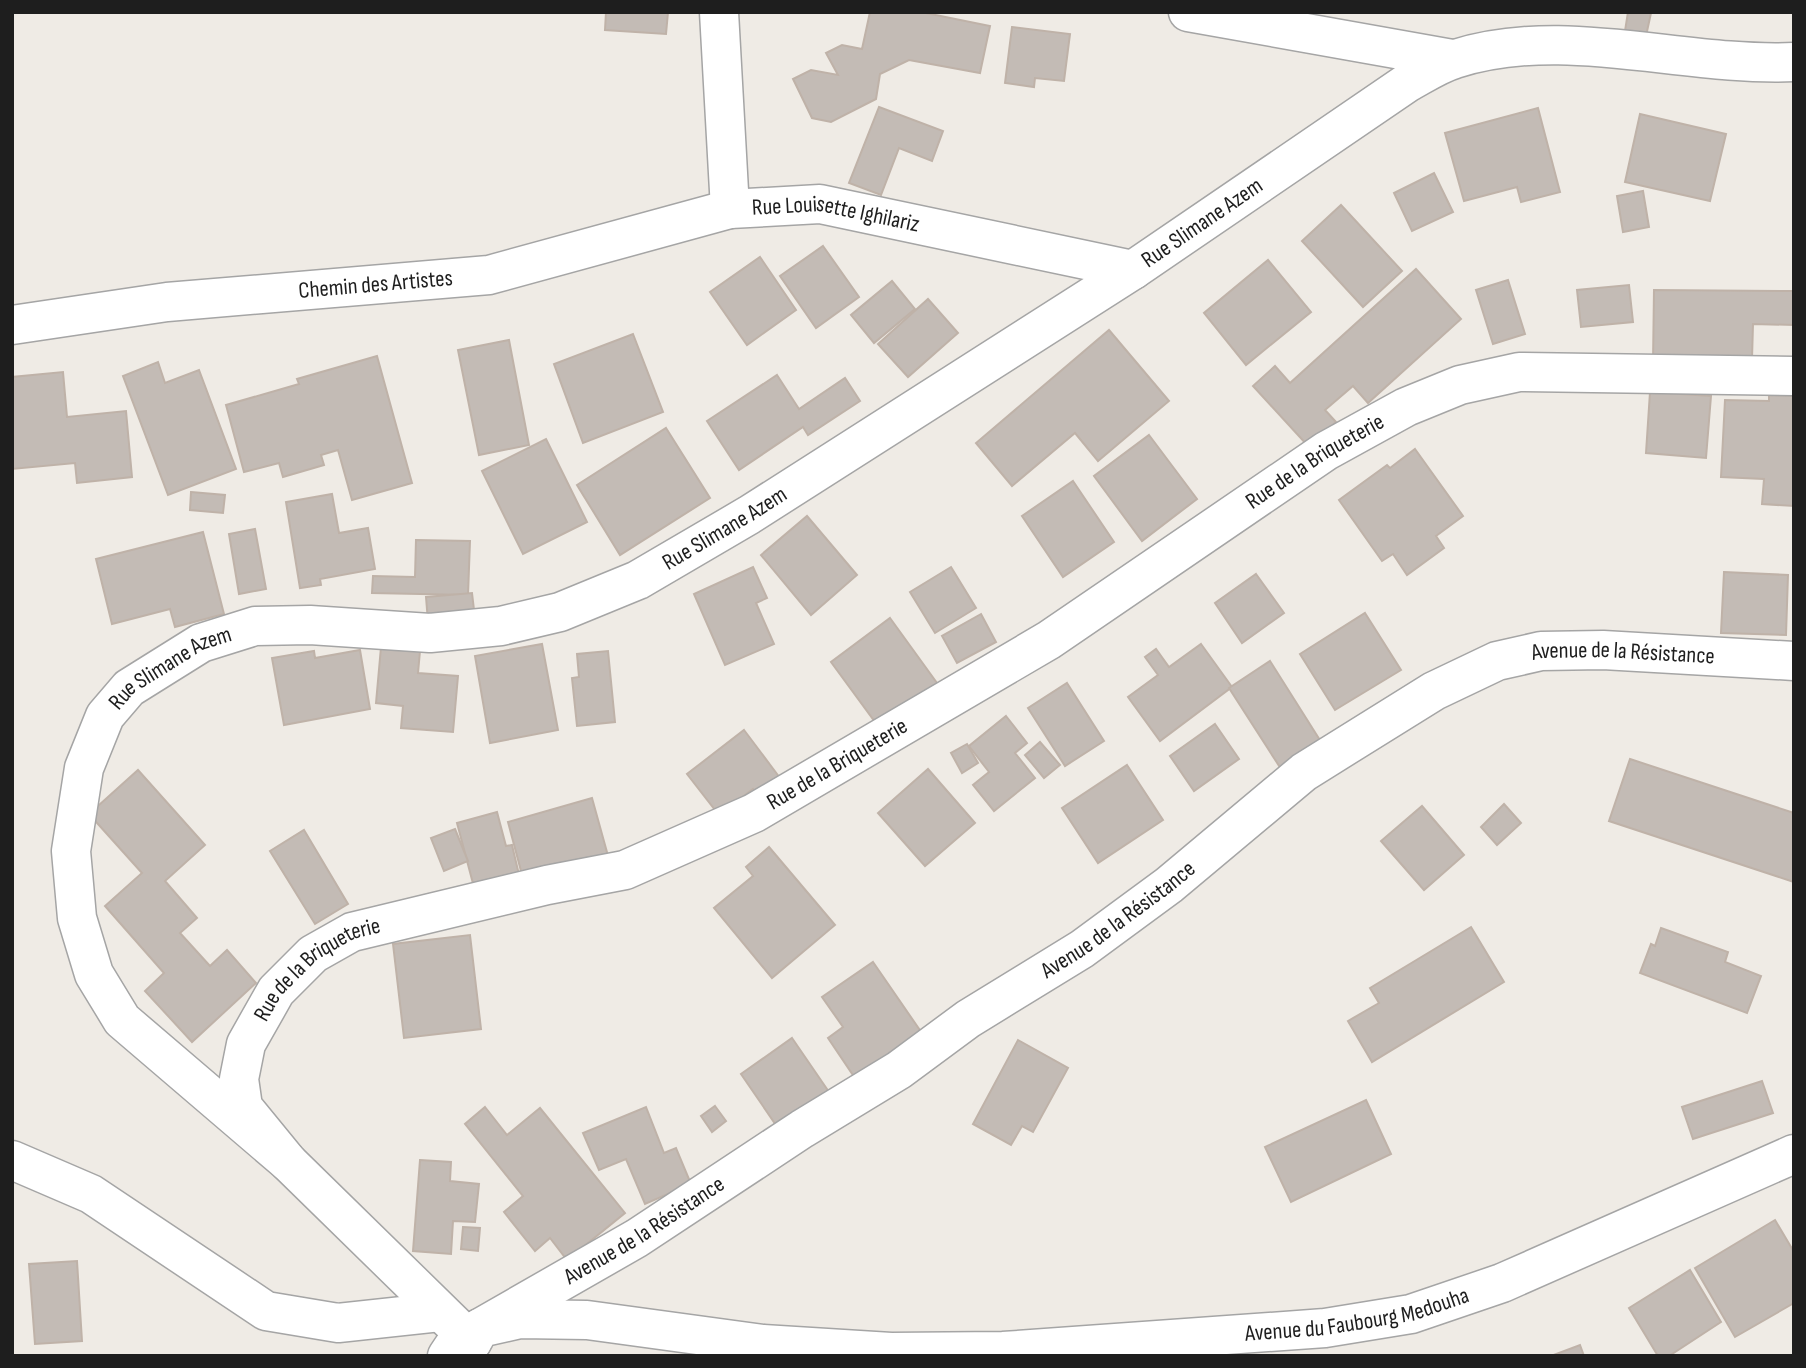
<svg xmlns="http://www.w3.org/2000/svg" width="1806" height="1368" font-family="'Sofia Sans Condensed',sans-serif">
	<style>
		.building { fill: #c3bbb5; stroke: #bfb2a8; stroke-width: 2 }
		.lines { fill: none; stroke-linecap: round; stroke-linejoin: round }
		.minor-casing { stroke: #a5a5a5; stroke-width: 41 }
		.minor { stroke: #fff; stroke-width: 38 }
		.labels { text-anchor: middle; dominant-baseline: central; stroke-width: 6; stroke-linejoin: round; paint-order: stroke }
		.street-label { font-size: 23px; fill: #1e1e1e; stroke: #fff }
	</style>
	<rect width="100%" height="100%" fill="#efebe5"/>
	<g class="building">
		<path d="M606,12H668L666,34L605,30Z"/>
		<path d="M870,12H921L990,26L980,73L909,60L880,74L876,99L831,122L812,118L793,79L811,70L838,75L826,53L842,45L862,49Z"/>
		<path d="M1628,12L1651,13L1646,36L1625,31Z"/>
		<path d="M1012,27L1070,34L1064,81L1035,78L1034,87L1005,83Z"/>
		<path d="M879,107L943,131L932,161L899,148L881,195L849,183Z"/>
		<path d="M1538,108L1560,192L1521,202L1517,187L1464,201L1445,133Z"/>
		<path d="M1640,114L1726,134L1710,201L1625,182Z"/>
		<path d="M1434,173L1453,212L1412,231L1394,193Z"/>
		<path d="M1643,191L1649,227L1623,232L1617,196Z"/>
		<path d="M1341,205L1402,271L1363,307L1302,241Z"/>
		<path d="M823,246L859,297L816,328L780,276Z"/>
		<path d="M760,257L796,310L747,345L710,292Z"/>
		<path d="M1268,260L1311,312L1246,365L1204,313Z"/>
		<path d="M1416,269L1461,319L1368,403L1353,386L1325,410L1336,422L1309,447L1253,386L1275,366L1290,383Z"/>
		<path d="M1508,280L1525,334L1493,344L1476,290Z"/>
		<path d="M892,281L915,309L874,343L851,315Z"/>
		<path d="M1629,285L1633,322L1581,327L1577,290Z"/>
		<path d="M1654,290L1794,291V325L1753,324L1752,359L1653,363Z"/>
		<path d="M928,299L958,333L908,377L878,344Z"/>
		<path d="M1109,330L1169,401L1098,461L1075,433L1012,486L976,443Z"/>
		<path d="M633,334L663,412L583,443L554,364Z"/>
		<path d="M509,340L529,445L479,455L458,350Z"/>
		<path d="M377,356L412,483L352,500L338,450L321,455L324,465L283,477L279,463L244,472L226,405L299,384L297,379Z"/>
		<path d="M158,362L165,383L199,370L236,469L168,495L123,376Z"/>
		<path d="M63,372L67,417L126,411L132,477L77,483L75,463L12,469V377Z"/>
		<path d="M777,375L799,409L845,378L860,401L808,435L803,427L739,470L707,421Z"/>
		<path d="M1650,392L1711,396L1706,458L1646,453Z"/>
		<path d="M1769,395L1794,396V506L1762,504L1764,479L1721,477L1725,400L1769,401Z"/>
		<path d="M666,428L710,498L620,555L577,485Z"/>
		<path d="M1149,435L1197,499L1142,541L1094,476Z"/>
		<path d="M546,439L587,522L523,554L482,471Z"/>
		<path d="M1415,449L1463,516L1436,536L1444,548L1407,575L1393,554L1382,561L1339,500L1387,465L1390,468Z"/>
		<path d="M1073,481L1114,542L1063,577L1022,516Z"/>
		<path d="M191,492L225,495L223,513L190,510Z"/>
		<path d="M332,494L339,533L368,528L375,569L320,579L321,585L300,588L286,502Z"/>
		<path d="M807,516L857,575L811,615L761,555Z"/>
		<path d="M255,529L266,589L239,594L229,534Z"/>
		<path d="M203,532L224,614L175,627L170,609L112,624L96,559Z"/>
		<path d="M416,540L470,541L468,595L372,593L373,576L415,577Z"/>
		<path d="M753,567L767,598L756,603L774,644L725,665L694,594Z"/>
		<path d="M951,567L976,608L935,633L910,592Z"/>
		<path d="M1724,572L1788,575L1786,635L1721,633Z"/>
		<path d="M1256,574L1284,613L1242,643L1215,603Z"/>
		<path d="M472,593L475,618L428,622L426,597Z"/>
		<path d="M1365,613L1401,670L1335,710L1300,654Z"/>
		<path d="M981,614L996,642L957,663L942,636Z"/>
		<path d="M890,618L937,683L878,726L831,662Z"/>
		<path d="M542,644L558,730L490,743L475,656Z"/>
		<path d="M1201,644L1232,687L1160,741L1128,697L1158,675L1145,657L1156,649L1169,667Z"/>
		<path d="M381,647L420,651L418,673L458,676L453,732L401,728L403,706L376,703Z"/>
		<path d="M360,650L370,709L284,725L272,658L314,651L315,658Z"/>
		<path d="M608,651L615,722L577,726L572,678L579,677L577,654Z"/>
		<path d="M1270,661L1323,745L1283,772L1229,688Z"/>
		<path d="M1067,683L1104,741L1065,766L1028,708Z"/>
		<path d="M1006,716L1027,743L1015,753L1035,778L994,811L973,785L989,772L969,746Z"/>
		<path d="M1215,724L1239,759L1194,791L1170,756Z"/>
		<path d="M744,730L780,778L757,795L753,789L719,815L687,774Z"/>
		<path d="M1040,742L1060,765L1044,778L1025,755Z"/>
		<path d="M967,744L978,763L962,773L951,753Z"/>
		<path d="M1630,759L1794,813V882L1609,821Z"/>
		<path d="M1127,765L1163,820L1098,863L1062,808Z"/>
		<path d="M928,769L975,823L925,866L878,813Z"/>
		<path d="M138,770L205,845L165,881L197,918L180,933L210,966L227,950L256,983L192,1042L145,991L164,973L105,906L142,873L89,814Z"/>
		<path d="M592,798L610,863L525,886L508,822Z"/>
		<path d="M1504,804L1521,823L1497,845L1481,827Z"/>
		<path d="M1422,806L1464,855L1424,890L1381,841Z"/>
		<path d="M497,812L506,846L512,845L520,879L475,891L457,823Z"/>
		<path d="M455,829L468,861L444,871L431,838Z"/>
		<path d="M304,830L348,904L315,924L270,851Z"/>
		<path d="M769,847L835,925L772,978L714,908L753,876L746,867Z"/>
		<path d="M1471,927L1504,982L1372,1062L1348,1021L1379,1003L1370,988Z"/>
		<path d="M1661,928L1728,952L1725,962L1761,976L1747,1013L1640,973L1651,944L1655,946Z"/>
		<path d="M470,935L481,1029L404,1038L393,944Z"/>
		<path d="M873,962L926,1039L859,1084L828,1038L843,1027L822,997Z"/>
		<path d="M792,1038L829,1092L778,1128L741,1074Z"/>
		<path d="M1018,1040L1068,1068L1033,1132L1022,1126L1011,1145L973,1124Z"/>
		<path d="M1762,1081L1773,1113L1693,1139L1682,1107Z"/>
		<path d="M1366,1100L1391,1154L1291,1202L1265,1147Z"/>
		<path d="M715,1106L726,1121L712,1132L701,1116Z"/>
		<path d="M485,1107L507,1135L540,1108L625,1213L567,1260L550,1238L535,1251L504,1212L523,1196L465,1124Z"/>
		<path d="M646,1107L664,1153L676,1148L691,1184L645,1204L626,1159L599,1170L583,1133Z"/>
		<path d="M420,1160L451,1162L450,1181L479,1184L475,1222L453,1221L451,1254L413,1251Z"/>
		<path d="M1775,1220L1794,1252V1303L1735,1337L1695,1268Z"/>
		<path d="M463,1227L480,1228L478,1251L461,1249Z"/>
		<path d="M77,1261L82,1341L35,1344L29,1264Z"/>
		<path d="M1690,1270L1721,1322L1669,1356H1658L1629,1308Z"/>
		<path d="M1580,1345L1584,1356H1551Z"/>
	</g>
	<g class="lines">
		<defs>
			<g id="minor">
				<path id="s1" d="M719,12L730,209L820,204L1133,270"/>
				<path d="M1188,12L1452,59"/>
				<path id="s2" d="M12,325L167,302L489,275L730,209"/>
				<path d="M12,1160L91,1194L266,1311L338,1323L440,1312"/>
				<path id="s3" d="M288,1162L122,1020L94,974L77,918L71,851L84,768L105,716L129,688L201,643L255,626L310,625L430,633L501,626L560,612L638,580L749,515L1133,270L1407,83C1422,75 1438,64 1455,59C1564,24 1682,67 1794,62"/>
				<path id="s4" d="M480,1328L637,1238L802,1129L899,1070L968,1019L1082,949L1169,885L1304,772L1434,691L1497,661L1541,651L1603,650L1794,661"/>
				<path id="s5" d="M472,1342L288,1162L243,1107L239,1079L246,1044L276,991L313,954L352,932L547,885L625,870L754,813L1049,640L1326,451L1406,407L1460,385L1519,372L1794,376"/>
				<path id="s6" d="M447,1356L453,1347L472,1342L480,1328L520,1319L587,1320L763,1344L891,1352L1003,1351L1325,1328L1411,1314L1502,1283L1794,1154"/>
			</g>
		</defs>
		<use href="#minor" class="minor-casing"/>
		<use href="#minor" class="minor"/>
	</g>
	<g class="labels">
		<g class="street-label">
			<text stroke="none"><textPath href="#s1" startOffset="304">Rue Louisette Ighilariz</textPath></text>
			<text stroke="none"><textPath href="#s3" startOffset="1776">Rue Slimane Azem</textPath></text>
			<text stroke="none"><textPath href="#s2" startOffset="366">Chemin des Artistes</textPath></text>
			<text stroke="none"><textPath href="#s5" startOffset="1634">Rue de la Briqueterie</textPath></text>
			<text stroke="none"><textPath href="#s3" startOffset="1209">Rue Slimane Azem</textPath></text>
			<text stroke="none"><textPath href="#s4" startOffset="1346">Avenue de la Résistance</textPath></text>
			<text stroke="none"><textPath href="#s3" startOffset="621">Rue Slimane Azem</textPath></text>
			<text stroke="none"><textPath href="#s5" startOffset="1068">Rue de la Briqueterie</textPath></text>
			<text stroke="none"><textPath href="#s4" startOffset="758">Avenue de la Résistance</textPath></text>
			<text stroke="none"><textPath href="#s5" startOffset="500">Rue de la Briqueterie</textPath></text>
			<text stroke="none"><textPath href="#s4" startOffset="191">Avenue de la Résistance</textPath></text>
			<text stroke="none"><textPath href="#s6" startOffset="929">Avenue du Faubourg Medouha</textPath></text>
		</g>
	</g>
	<rect width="1806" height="1368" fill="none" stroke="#1e1e1e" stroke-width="28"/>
</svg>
